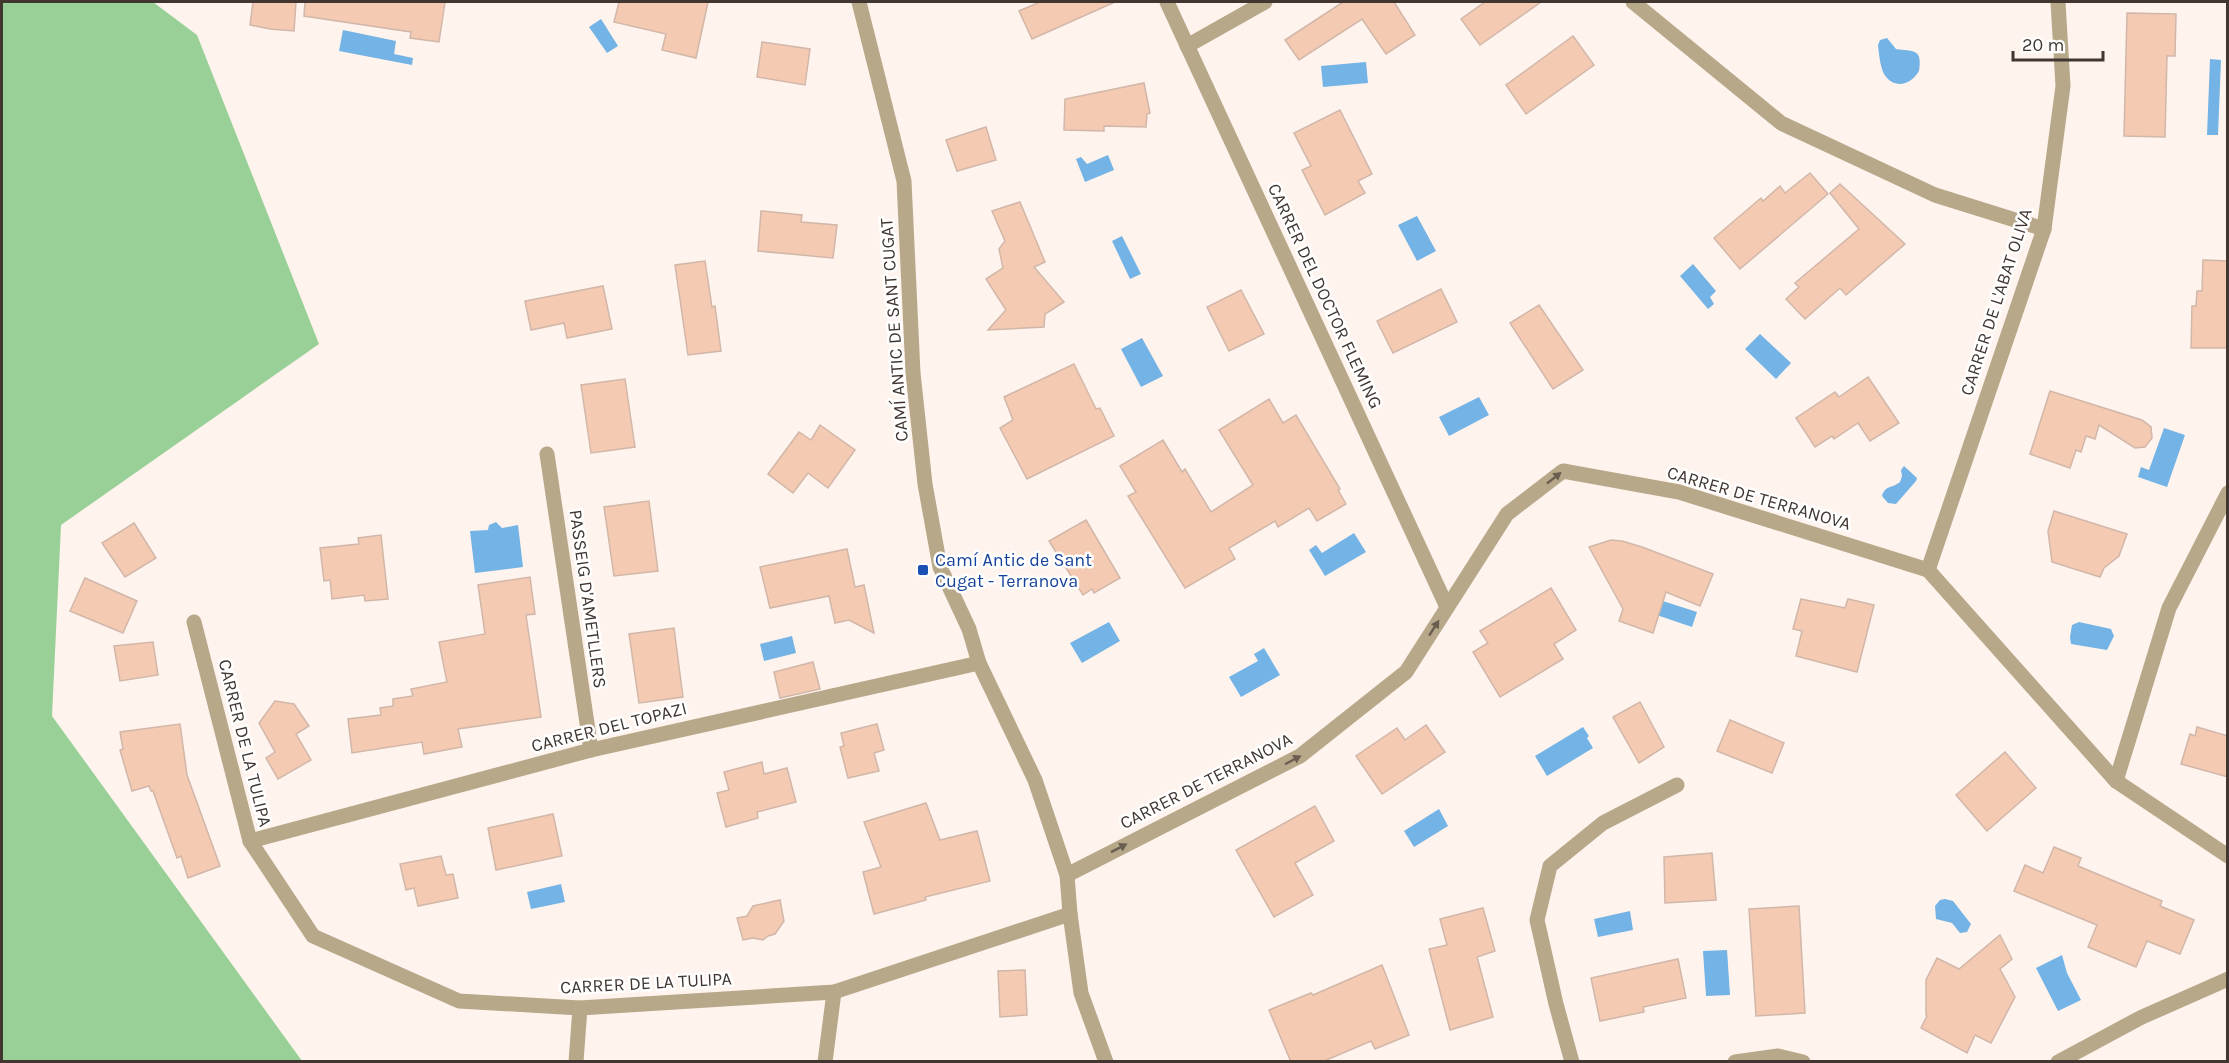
<svg xmlns="http://www.w3.org/2000/svg" width="2229" height="1063" font-family="Karla,sans-serif">
	<style>
		.forest { fill: #98d097 }
		.water { fill: #73b3e5 }
		.building { fill: #f5cab2; stroke: #d1b7a9; stroke-width: 1.5 }
		.lines { fill: none; stroke-linecap: round; stroke-linejoin: round }
		.minor { stroke: #b7a88a; stroke-width: 15 }
		.oneway { fill: #6a5e50 }
		.transit-dot { fill: #1a4fb4; stroke: #fff; stroke-width: 2 }
		.labels { text-anchor: middle; dominant-baseline: central; stroke-width: 5; stroke-linejoin: round; paint-order: stroke }
		.street-label { font-size: 18px; fill: #413630; stroke: #fff }
		.transit-label { font-size: 18px; fill: #164399; stroke: #fff; text-anchor: start }
	</style>
	<rect width="100%" height="100%" fill="#fff3ed"/>
	<path class="forest" d="M2,2H153L197,35L319,344L61,525L52,716L302,1061H2Z"/>
	<g class="water">
		<path d="M601,19L618,46L607,53L589,27Z"/>
		<path d="M343,30L396,41L394,54L413,58L412,65L339,51Z"/>
		<path d="M1887,38L1896,49C1912,52 1923,47 1919,71C1911,85 1894,90 1884,74C1880,66 1879,54 1878,45L1880,40Z"/>
		<path d="M2210,59L2221,60L2218,135H2207Z"/>
		<path d="M1366,62L1368,83L1323,87L1321,66Z"/>
		<path d="M1108,155L1114,170L1085,182L1076,159L1081,157L1087,164Z"/>
		<path d="M1417,216L1436,251L1417,261L1398,225Z"/>
		<path d="M1122,236L1141,274L1130,279L1112,241Z"/>
		<path d="M1693,264L1716,291L1710,297L1714,304L1708,309L1680,276Z"/>
		<path d="M1760,334L1791,363L1776,379L1745,349Z"/>
		<path d="M1142,338L1163,376L1141,387L1121,349Z"/>
		<path d="M1479,397L1489,415L1449,436L1439,417Z"/>
		<path d="M2164,428L2185,435L2167,487L2138,477L2141,467L2149,470Z"/>
		<path d="M1904,466L1917,478L1916,481L1896,504L1888,503L1882,496C1885,485 1893,488 1900,482L1902,476L1901,470Z"/>
		<path d="M496,522L502,528L518,525L523,567L475,573L470,531L488,530L489,525Z"/>
		<path d="M1354,533L1366,552L1325,576L1309,550L1316,545L1322,553Z"/>
		<path d="M1641,594L1697,612L1692,627L1636,608Z"/>
		<path d="M1109,622L1120,641L1082,663L1070,643Z"/>
		<path d="M2079,622L2111,629L2114,636L2107,650L2071,644L2070,637L2072,625Z"/>
		<path d="M792,636L796,653L764,661L760,644Z"/>
		<path d="M1264,648L1280,675L1241,697L1229,677L1258,661L1254,654Z"/>
		<path d="M1583,727L1589,736L1587,738L1593,748L1547,776L1535,756Z"/>
		<path d="M1439,809L1448,826L1414,847L1404,831Z"/>
		<path d="M561,884L565,902L531,909L527,892Z"/>
		<path d="M1945,899L1953,901L1971,924L1967,932L1960,933L1952,923L1936,919L1935,906L1940,900Z"/>
		<path d="M1630,911L1633,930L1598,937L1594,919Z"/>
		<path d="M1727,950L1730,995L1706,996L1703,951Z"/>
		<path d="M2062,955L2067,973L2081,1000L2058,1011L2036,968Z"/>
	</g>
	<g class="building">
		<path d="M253,2H296L294,31L270,29L250,25Z"/>
		<path d="M305,2H445L439,42L410,38L411,32L304,16Z"/>
		<path d="M619,2H708L696,58L662,50L666,34L614,22Z"/>
		<path d="M1040,2H1115L1032,39L1019,11Z"/>
		<path d="M1343,2H1394L1415,35L1386,54L1362,19L1299,60L1285,40Z"/>
		<path d="M1485,2H1541L1480,45L1461,19Z"/>
		<path d="M2127,13L2176,14L2175,56H2167L2165,137L2124,136Z"/>
		<path d="M1573,36L1594,65L1526,114L1506,85Z"/>
		<path d="M762,42L810,49L805,85L757,77Z"/>
		<path d="M1144,83L1150,113L1147,114L1146,127L1104,126V131L1064,130L1065,99Z"/>
		<path d="M1340,110L1372,174L1358,181L1365,193L1325,215L1302,170L1311,166L1294,133Z"/>
		<path d="M986,127L996,160L957,171L946,140Z"/>
		<path d="M1810,173L1828,194L1740,269L1714,238L1761,198L1763,201L1780,186L1785,193Z"/>
		<path d="M1840,184L1905,244L1846,295L1840,288L1805,319L1786,299L1799,287L1795,283L1859,229L1830,193Z"/>
		<path d="M1020,202L1045,262L1034,267L1064,302L1045,314L1044,327L988,330L1006,310L986,279L1003,268L999,249L1005,241L992,211Z"/>
		<path d="M761,211L802,215L801,222L837,225L833,258L758,251Z"/>
		<path d="M2203,260L2228,261V348H2191L2192,306H2196L2197,291H2202Z"/>
		<path d="M705,261L712,307L715,306L721,351L688,355L675,265Z"/>
		<path d="M603,286L612,329L567,338L564,323L531,330L525,301Z"/>
		<path d="M1441,289L1457,322L1393,353L1377,321Z"/>
		<path d="M1241,290L1264,334L1229,351L1207,307Z"/>
		<path d="M1539,305L1583,370L1553,389L1510,323Z"/>
		<path d="M1074,364L1096,409L1100,408L1114,436L1027,479L1000,428L1013,420L1004,397Z"/>
		<path d="M1868,377L1899,423L1870,441L1858,423L1834,439L1832,436L1815,447L1796,418L1835,392L1839,397Z"/>
		<path d="M625,379L635,447L591,453L581,385Z"/>
		<path d="M2050,391L2142,420L2151,427L2152,438L2145,447L2135,448L2099,425L2095,439L2086,436L2081,452L2076,450L2070,468L2030,454Z"/>
		<path d="M1269,399L1283,423L1296,415L1340,489L1338,490L1346,504L1317,521L1309,508L1278,527L1275,521L1229,548L1235,559L1185,588L1128,496L1136,492L1120,466L1163,440L1182,472L1185,469L1211,512L1253,485L1219,430Z"/>
		<path d="M820,425L855,450L828,488L808,473L793,493L768,474L799,432L811,440Z"/>
		<path d="M649,501L658,571L614,576L604,507Z"/>
		<path d="M2054,511L2127,534L2119,556L2104,568L2100,577L2052,562L2048,531Z"/>
		<path d="M1086,520L1120,578L1094,593L1092,589L1083,595L1049,541Z"/>
		<path d="M134,523L156,558L125,577L102,543Z"/>
		<path d="M381,535L388,599L365,601L364,595L332,599L330,580L324,581L320,548L359,544L358,538Z"/>
		<path d="M1611,540L1622,541L1642,547L1713,574L1700,606L1666,592L1653,633L1619,621L1623,609L1589,547Z"/>
		<path d="M847,549L855,587L864,585L874,633L849,620L835,623L829,596L770,608L760,567Z"/>
		<path d="M530,577L535,614L526,615L541,717L458,729L462,747L424,754L422,742L352,753L348,719L381,715L380,708L393,706V699L413,696L411,689L447,682L439,642L485,634L478,585Z"/>
		<path d="M85,578L137,601L123,633L70,611Z"/>
		<path d="M1551,588L1576,630L1554,644L1563,659L1500,697L1473,652L1488,643L1480,631Z"/>
		<path d="M1801,599L1845,608L1848,599L1874,605L1857,672L1796,656L1802,631L1793,629Z"/>
		<path d="M674,628L683,697L639,703L629,634Z"/>
		<path d="M153,642L158,675L120,681L114,646Z"/>
		<path d="M813,662L820,689L780,698L774,672Z"/>
		<path d="M275,701L294,704L309,726L296,734L311,760L278,779L266,758L275,752L259,723Z"/>
		<path d="M1640,702L1664,747L1639,763L1613,717Z"/>
		<path d="M1730,720L1784,743L1772,773L1717,751Z"/>
		<path d="M180,724L187,775L220,866L188,878L181,856L177,858L153,791H151L149,786L132,791L120,750L123,749L120,732Z"/>
		<path d="M877,724L884,750L874,753L879,771L848,778L840,747L844,746L841,733Z"/>
		<path d="M1426,725L1445,752L1382,794L1356,756L1397,728L1405,740Z"/>
		<path d="M2197,727L2228,736V777L2181,764L2190,734L2195,736Z"/>
		<path d="M2005,752L2036,788L1987,831L1956,795Z"/>
		<path d="M762,762L764,774L787,768L796,802L757,812L758,818L726,827L717,793L729,790L724,772Z"/>
		<path d="M926,803L940,840L977,831L990,881L925,897L926,900L874,914L863,872L881,867L864,822Z"/>
		<path d="M1315,806L1334,841L1295,863L1313,895L1274,917L1236,850Z"/>
		<path d="M553,814L562,856L496,870L488,828Z"/>
		<path d="M2054,847L2081,858L2078,866L2162,901L2160,906L2194,920L2180,954L2147,941L2136,967L2088,947L2097,925L2014,891L2025,865L2043,873Z"/>
		<path d="M1712,853L1716,900L1665,903L1664,857Z"/>
		<path d="M441,856L446,875L453,874L458,898L418,906L414,888L406,890L400,864Z"/>
		<path d="M780,900L784,921L775,934L768,936L763,940L753,938L743,940L737,918L747,916L753,906Z"/>
		<path d="M1799,906L1805,1013L1756,1016L1749,909Z"/>
		<path d="M1483,908L1495,951L1477,957L1493,1017L1450,1030L1429,949L1447,945L1440,919Z"/>
		<path d="M2000,935L2012,959L2000,969L2015,997L1991,1043L1975,1035L1967,1053L1921,1028L1927,1016L1926,1015V980L1937,958L1959,969Z"/>
		<path d="M1678,959L1686,998L1643,1007L1644,1012L1600,1021L1591,978Z"/>
		<path d="M1382,965L1409,1035L1375,1049L1371,1041L1322,1062H1291L1269,1010L1311,993L1313,995Z"/>
		<path d="M1025,970L1027,1015L1000,1017L998,971Z"/>
	</g>
	<g class="lines">
		<g class="minor">
			<path d="M859,2L904,181L913,373L925,484L940,567L969,629L979,663L1035,780L1067,875L1070,914L1081,993L1106,1062"/>
			<path d="M1167,2L1447,607"/>
			<path d="M1633,2L1781,123L1935,195L2044,229"/>
			<path d="M1187,46L1265,2"/>
			<path d="M547,454L591,750"/>
			<path d="M1928,570L2044,229L2063,86L2058,2"/>
			<path d="M194,622L250,841L313,936L459,1001L580,1008L834,992L1070,914"/>
			<path d="M2116,781L2169,608L2228,493"/>
			<path d="M250,841L591,750L979,663"/>
			<path d="M1067,875L1300,756L1406,672L1507,514L1563,471L1679,492L1928,570L2116,781L2228,856"/>
			<path d="M576,1062L580,1008"/>
			<path d="M825,1062L834,992"/>
			<path d="M1572,1062L1556,1004L1537,920L1550,866L1603,823L1677,785"/>
			<path d="M1735,1062L1778,1056L1803,1062"/>
			<path d="M2058,1062L2142,1017L2228,979"/>
		</g>
	</g>
	<defs><path id="oneway-solid" d="M-6-.8H1V-3.2L6.5 0L1 3.2V.8H-6Z" transform="scale(1.5)"/></defs>
	<g class="oneway">
		<use href="#oneway-solid" transform="translate(1554 478) rotate(-38)"/>
		<use href="#oneway-solid" transform="translate(1434 628) rotate(-57)"/>
		<use href="#oneway-solid" transform="translate(1293 760) rotate(-28)"/>
		<use href="#oneway-solid" transform="translate(1119 848) rotate(-27)"/>
	</g>
	<rect class="transit-dot" x="917" y="564" width="12" height="12" rx="3"/>
	<g class="labels">
		<g class="street-label">
			<text transform="translate(1325 296) rotate(65)">CARRER DEL DOCTOR FLEMING</text>
			<text transform="translate(1996 302) rotate(-72)">CARRER DE L'ABAT OLIVA</text>
			<text transform="translate(894 330) rotate(-94)">CAMÍ ANTIC DE SANT CUGAT</text>
			<text transform="translate(1759 498) rotate(16)">CARRER DE TERRANOVA</text>
			<text transform="translate(588 599) rotate(82)">PASSEIG D'AMETLLERS</text>
			<text transform="translate(609 727) rotate(-14)">CARRER DEL TOPAZI</text>
			<text transform="translate(245 743) rotate(76)">CARRER DE LA TULIPA</text>
			<text transform="translate(1206 781) rotate(-27)">CARRER DE TERRANOVA</text>
			<text transform="translate(646 983) rotate(-3)">CARRER DE LA TULIPA</text>
		</g>
		<g class="transit-label">
			<text x="935" y="560">Camí Antic de Sant<tspan x="935" dy="21">Cugat - Terranova</tspan></text>
		</g>
	</g>
	<rect width="2229" height="1063" fill="none" stroke="#413630" stroke-width="6"/>
	<path d="M2013 51v9h90v-9" fill="none" stroke="#413630" stroke-width="3"/>
	<text x="2022" y="51" font-size="18" fill="#413630" stroke="#ffffff" stroke-width="4.5" paint-order="stroke">20 m</text>
</svg>
